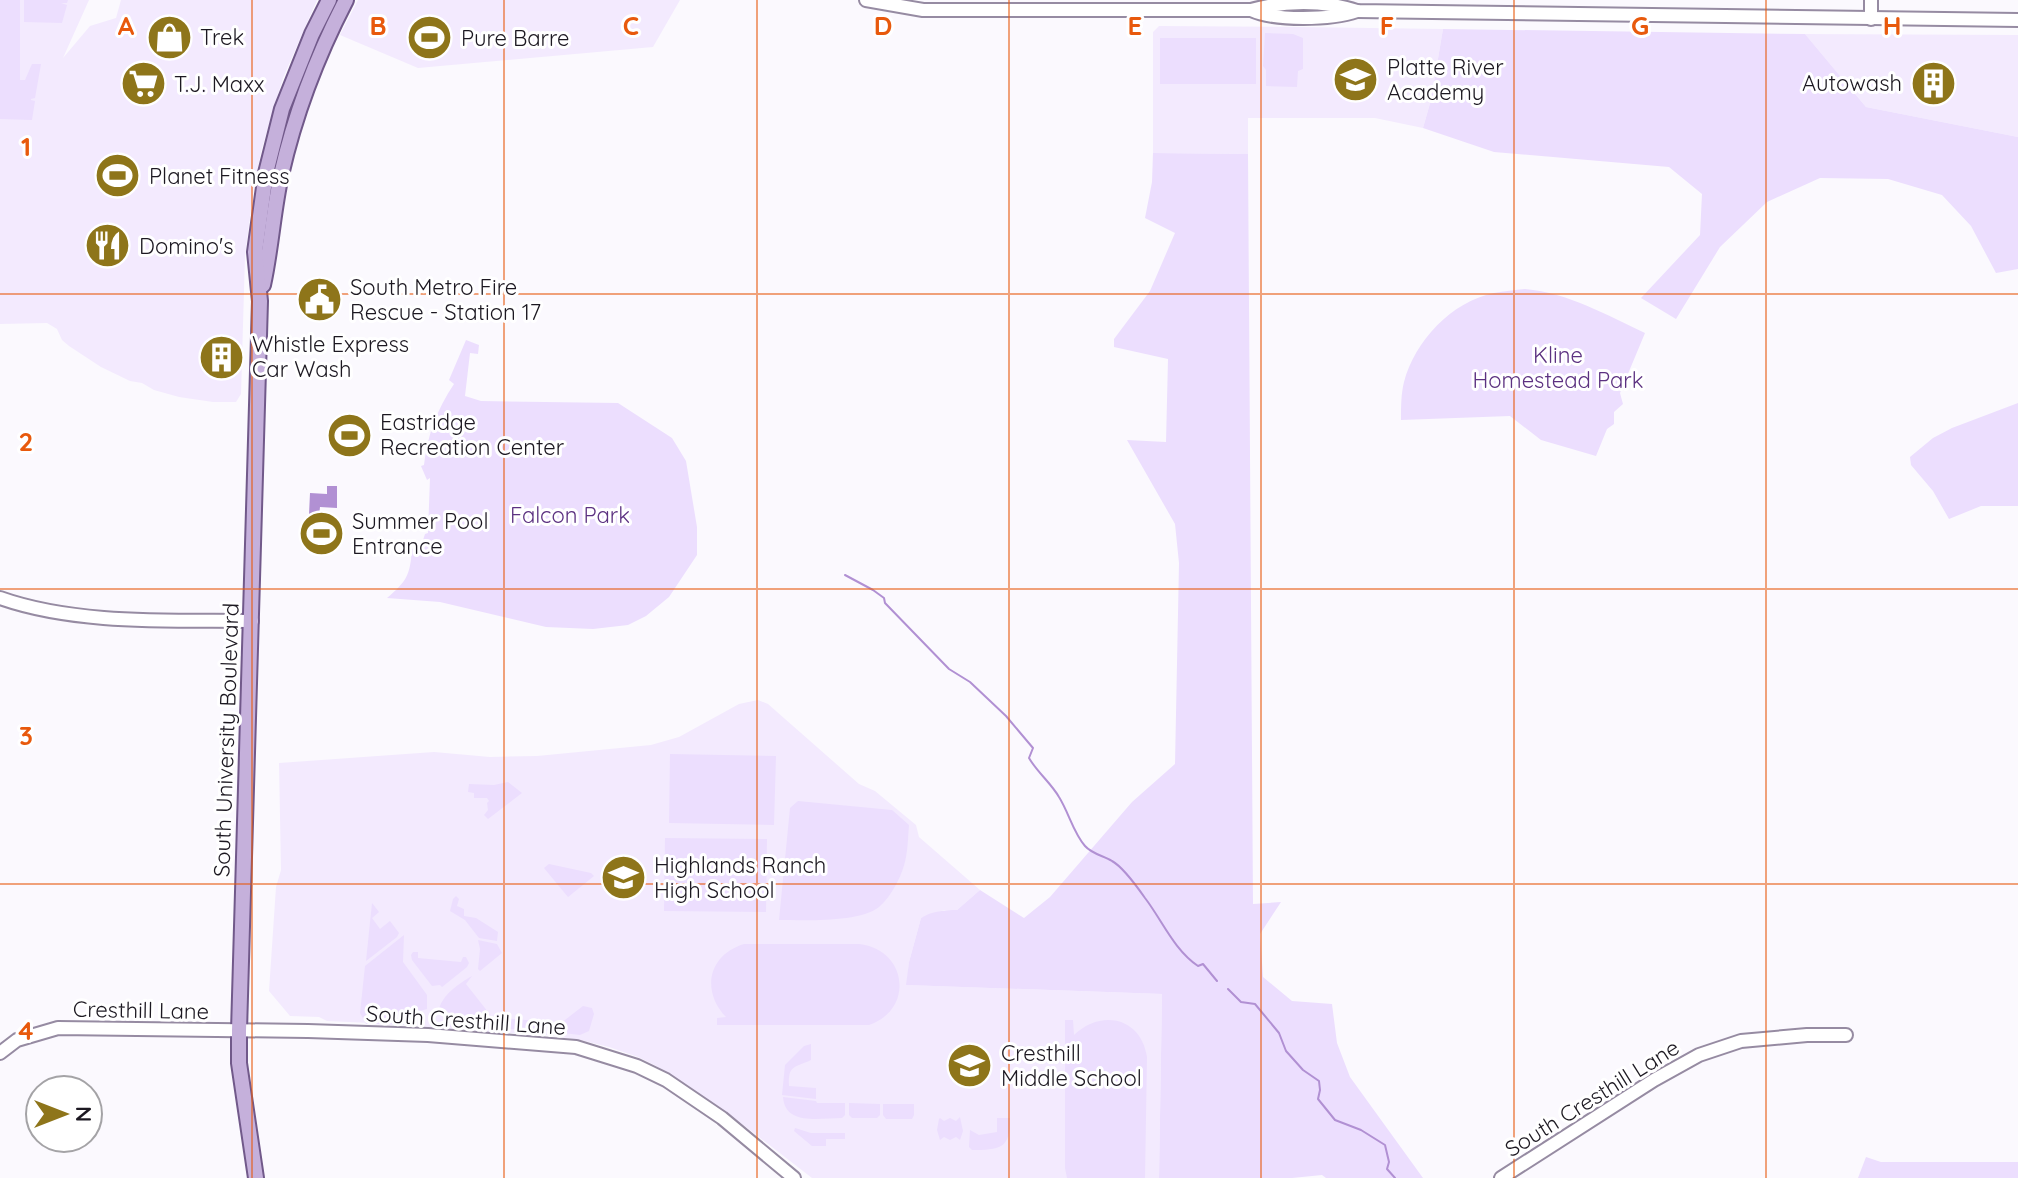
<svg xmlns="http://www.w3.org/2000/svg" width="2018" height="1178" font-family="Quicksand,sans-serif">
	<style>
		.built { fill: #f3eafe }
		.green { fill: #ecdefe }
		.water { fill: #b190d3 }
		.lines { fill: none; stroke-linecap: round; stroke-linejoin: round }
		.stream { stroke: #b190d3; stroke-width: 2 }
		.secondary-casing { stroke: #968ba2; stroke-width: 16 }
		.primary-casing { stroke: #71598a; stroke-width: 18 }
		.secondary { stroke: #fff; stroke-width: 12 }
		.primary { stroke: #c5b0db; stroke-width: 14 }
		.grid { fill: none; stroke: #e8590c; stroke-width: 2; stroke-opacity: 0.55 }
		.labels { text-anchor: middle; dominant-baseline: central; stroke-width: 6; stroke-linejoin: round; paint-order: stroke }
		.poi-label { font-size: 22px; fill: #1c1821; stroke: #fff; text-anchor: start }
		.park-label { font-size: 22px; fill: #5c3181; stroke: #fff }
		.street-label { font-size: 22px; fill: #1c1821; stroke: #fff }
		.grid-label { font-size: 26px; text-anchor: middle; font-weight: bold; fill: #e8590c; stroke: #fff; stroke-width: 6; stroke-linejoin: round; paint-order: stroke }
	</style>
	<rect width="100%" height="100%" fill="#fbf9fe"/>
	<g class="built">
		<path d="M0,0H89L63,58L90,26L116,18L121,0H317L283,78L262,148L254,186L245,256L241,394L236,402H213L179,397L154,390L142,383L130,381L101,367L69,346L62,340L57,329L47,323L0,324Z"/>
		<path d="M358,0H680L653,47L418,68L340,35Z"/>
		<path d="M1159,26L1298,27L1443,29L1431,100L1423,128L1375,118H1248V154L1153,153V32Z"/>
		<path d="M1805,34L2018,35V137L1866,107Z"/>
		<path d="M758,700L768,704L859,784L875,791L916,825L919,837L980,890L957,910H944L921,918L909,962L907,985L1162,994L1159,1178H812L746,1127L656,1066L638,1057L609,1047L580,1040L540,1034L446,1031L415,1025L327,1021L319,1017L290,1016L269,991L276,887L281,870L279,763L434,752L490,757L537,756L651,745L679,737L739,704Z"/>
	</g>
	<g class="green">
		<path d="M0,0H20V80H25L32,64H41L35,98L31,99V100L35,101L32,120L0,119Z"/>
		<path d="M24,0H68L67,3H61L67,5L62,23L24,22Z"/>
		<path d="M1443,29L1805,34L1866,107L2018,137V269L1996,273L1971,226L1942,195L1888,179L1820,178L1767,202L1720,247L1676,319L1641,298L1700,235L1702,194L1669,167L1494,152L1423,128L1431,100Z"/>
		<path d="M1265,33L1293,34L1303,38V69L1298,71L1297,87L1266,86V70L1263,66Z"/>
		<rect x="1160" y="38" width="96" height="46"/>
		<path d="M1153,153L1248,154L1253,904L1281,902L1260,934L1263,977L1292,1001L1332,1004L1337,1043L1350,1077L1423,1178H1326L1322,1175L1292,1178H1159L1162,994L906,985L909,962L921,918C932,911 944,910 957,910L980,890L1024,918L1050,897L1132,802L1175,764L1179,563L1175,524L1127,440L1166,442L1168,359L1114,347V339L1150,291L1175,233L1145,218L1152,182Z"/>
		<path d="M1525,289C1569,293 1606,315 1645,333L1620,393L1623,404L1614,412V424L1607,429L1596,456L1541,440L1510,416L1401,420C1401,407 1401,394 1404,382C1415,341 1451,302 1494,293C1504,291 1515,290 1525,289Z"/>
		<path d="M466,340L479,345L478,354L470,353L465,396L481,401L618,403L672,438L686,461L697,527V555L669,597L646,616L628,625L593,629L546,627L440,602L387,598C407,581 410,575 412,549L422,543L425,534L428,533L430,478L427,480L421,466L424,465C427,436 437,409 454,384L449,380Z"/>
		<path d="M2018,403V506H1981L1949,519L1933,491L1911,465L1910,457L1933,438L1952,428Z"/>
		<path d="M670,754L776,756L774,825L669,823Z"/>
		<path d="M508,782L522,793L488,819L484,815L488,810L487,803L489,801L487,798H474V793L468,792L469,784L494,785Z"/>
		<path d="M798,801L892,810L909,825C908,836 908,847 906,857C903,874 892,896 879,907C859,923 804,920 779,920L790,808Z"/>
		<path d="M665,838L767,839L766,912L664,911Z"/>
		<path d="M549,864L591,873L594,876L568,897L544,868Z"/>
		<path d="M456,896L459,899L457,906L464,909V916L476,918L498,932L497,941L479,938L465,920L450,911L453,899Z"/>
		<path d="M372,903L379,912L372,918L380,929L390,921L399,933L397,937L366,961Z"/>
		<path d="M404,935L403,962L427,995V1009L412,1013L408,1018V1021L414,1022L416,1025L366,1024L360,1013L365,966Z"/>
		<path d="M478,940L497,944L502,953L480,971L478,969L480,949Z"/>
		<path d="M744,944H859C907,949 915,1009 869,1025H717V1018L726,1017C701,991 708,955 744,944Z"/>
		<path d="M413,952H418V958L461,962L463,957H466L469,963L467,967L442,987L440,985L432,986L412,960L411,955Z"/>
		<path d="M472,976L466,984L492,1017L561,1023L583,1006L592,1008L594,1014L589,1031L580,1035L538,1030L446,1027L455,1021L447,1011L439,1009C443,994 460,983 472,976Z"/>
		<path d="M1065,1020H1073L1074,1035C1101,1009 1141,1017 1147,1057L1145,1178H1067L1065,1168Z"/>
		<path d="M811,1044V1060C794,1068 788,1065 789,1086L816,1088V1099L782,1095L785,1065L804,1046Z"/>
		<path d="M783,1097L816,1101L817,1103H845V1115L842,1118C820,1118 785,1126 783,1097Z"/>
		<path d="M849,1103L880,1104V1115L877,1118H852L849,1115Z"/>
		<path d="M883,1104H914V1115L912,1119H886L883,1115Z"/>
		<path d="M960,1117L963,1131L960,1140L956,1137L950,1140L944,1137L940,1140L937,1130L939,1119L940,1118L944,1121L950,1118L956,1121Z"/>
		<path d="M997,1118H1010C1011,1149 999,1150 972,1150L969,1147L970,1130L979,1135L997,1132Z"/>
		<path d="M795,1128L811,1133H845V1139H826V1146H812L794,1131Z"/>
		<path d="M1866,1157L1881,1162H2018V1178H1858Z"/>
	</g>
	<path class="water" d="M327,486H337V508L320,507L319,516L309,515L310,493L327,494Z"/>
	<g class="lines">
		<g class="stream">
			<path d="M845,575L873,590L884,598L885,603L949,669L970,682L1006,716L1033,748L1029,758C1037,772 1051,783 1059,797C1069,813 1073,832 1085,846C1092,854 1104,856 1112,861C1123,867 1138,888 1145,898C1162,920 1174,950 1198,966L1203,964L1217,981"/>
			<path d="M1228,989L1241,1002L1255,1004L1279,1033L1286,1051L1303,1070L1319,1081L1320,1090L1318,1099L1335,1120L1361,1130L1385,1145L1389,1162L1387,1169L1395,1178"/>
		</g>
		<defs>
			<g id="secondary">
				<path d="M866,0L923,10H1251C1283,1 1324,0 1357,11L2018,20"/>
				<path d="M1251,10C1275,21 1331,20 1357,11"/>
				<path d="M1871,19V0"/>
				<path d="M0,598C76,625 171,620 252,621"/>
				<path d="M0,1053L17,1040L58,1028L308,1031L428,1035L576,1047L637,1066L666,1080L722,1118L794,1178"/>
				<path d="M1501,1178L1654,1080L1699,1055L1741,1041L1807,1035H1846"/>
			</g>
			<g id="primary">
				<path d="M263,285C271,249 273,211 281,175C295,113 317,56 346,0"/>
				<path d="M256,1178L239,1063V1031L260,301L255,252L266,173L282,109L312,34L329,0"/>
			</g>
		</defs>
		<use href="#secondary" class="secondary-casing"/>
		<use href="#primary" class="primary-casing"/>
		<use href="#secondary" class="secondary"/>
		<use href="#primary" class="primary"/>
	</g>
	<path class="grid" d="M252,0V1178M504,0V1178M757,0V1178M1009,0V1178M1261,0V1178M1514,0V1178M1766,0V1178M0,294H2018M0,589H2018M0,884H2018"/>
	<defs>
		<symbol id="shop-disc" viewBox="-11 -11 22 22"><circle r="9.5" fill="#8e751a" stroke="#fff"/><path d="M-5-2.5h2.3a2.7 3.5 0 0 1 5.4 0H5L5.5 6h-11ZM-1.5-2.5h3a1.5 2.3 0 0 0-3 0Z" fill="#fff"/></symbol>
		<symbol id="stadium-disc" viewBox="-11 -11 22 22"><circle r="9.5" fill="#8e751a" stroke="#fff"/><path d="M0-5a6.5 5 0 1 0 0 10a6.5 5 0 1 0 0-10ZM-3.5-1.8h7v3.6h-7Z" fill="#fff"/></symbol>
		<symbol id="school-disc" viewBox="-11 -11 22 22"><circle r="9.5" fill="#8e751a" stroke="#fff"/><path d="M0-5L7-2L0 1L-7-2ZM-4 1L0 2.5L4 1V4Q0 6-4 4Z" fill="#fff"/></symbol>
		<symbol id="building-disc" viewBox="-11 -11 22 22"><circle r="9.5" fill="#8e751a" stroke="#fff"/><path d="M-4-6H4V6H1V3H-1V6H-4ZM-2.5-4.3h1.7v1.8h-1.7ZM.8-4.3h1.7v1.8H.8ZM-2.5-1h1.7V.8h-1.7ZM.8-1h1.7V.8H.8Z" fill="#fff"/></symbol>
		<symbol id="supermarket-disc" viewBox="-11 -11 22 22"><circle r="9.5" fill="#8e751a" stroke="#fff"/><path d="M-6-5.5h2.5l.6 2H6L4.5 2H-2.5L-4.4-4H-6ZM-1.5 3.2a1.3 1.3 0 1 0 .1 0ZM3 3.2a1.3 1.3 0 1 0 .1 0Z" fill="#fff"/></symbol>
		<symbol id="restaurant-disc" viewBox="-11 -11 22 22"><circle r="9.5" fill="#8e751a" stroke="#fff"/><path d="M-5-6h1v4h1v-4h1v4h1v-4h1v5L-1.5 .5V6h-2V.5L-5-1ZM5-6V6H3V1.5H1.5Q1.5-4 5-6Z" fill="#fff"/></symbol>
		<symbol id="civic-disc" viewBox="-11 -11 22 22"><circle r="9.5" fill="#8e751a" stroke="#fff"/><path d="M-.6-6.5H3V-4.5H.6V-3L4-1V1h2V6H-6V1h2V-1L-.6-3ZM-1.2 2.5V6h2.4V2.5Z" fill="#fff"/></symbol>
	</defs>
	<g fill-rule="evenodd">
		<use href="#shop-disc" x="144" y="12" width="51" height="51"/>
		<use href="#stadium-disc" x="404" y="12" width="51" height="51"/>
		<use href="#school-disc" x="1330" y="54" width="51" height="51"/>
		<use href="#building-disc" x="1908" y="58" width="51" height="51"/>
		<use href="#supermarket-disc" x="118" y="58" width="51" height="51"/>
		<use href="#stadium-disc" x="92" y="150" width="51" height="51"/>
		<use href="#restaurant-disc" x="82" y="220" width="51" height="51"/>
		<use href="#civic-disc" x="294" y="274" width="51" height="51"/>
		<use href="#building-disc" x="196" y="332" width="51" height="51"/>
		<use href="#stadium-disc" x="324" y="410" width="51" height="51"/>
		<use href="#stadium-disc" x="296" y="508" width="51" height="51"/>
		<use href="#school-disc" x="598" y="852" width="51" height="51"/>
		<use href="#school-disc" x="944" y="1040" width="51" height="51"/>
	</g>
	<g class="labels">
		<g class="poi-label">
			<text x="200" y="37">Trek</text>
			<text x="461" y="38">Pure Barre</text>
			<text x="1387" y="67">Platte River<tspan x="1387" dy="25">Academy</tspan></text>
			<text x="1902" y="83" text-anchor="end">Autowash</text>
			<text x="174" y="84">T.J. Maxx</text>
			<text x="149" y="176">Planet Fitness</text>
			<text x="139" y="246">Domino's</text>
			<text x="350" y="287">South Metro Fire<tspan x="350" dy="25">Rescue - Station 17</tspan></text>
			<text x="252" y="344">Whistle Express<tspan x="252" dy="25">Car Wash</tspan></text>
			<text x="380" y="422">Eastridge<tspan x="380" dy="25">Recreation Center</tspan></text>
			<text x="352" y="521">Summer Pool<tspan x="352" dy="25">Entrance</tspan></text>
			<text x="654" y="865">Highlands Ranch<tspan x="654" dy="25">High School</tspan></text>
			<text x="1001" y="1053">Cresthill<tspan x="1001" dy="25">Middle School</tspan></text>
		</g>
		<g class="park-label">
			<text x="1558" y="355">Kline<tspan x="1558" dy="25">Homestead Park</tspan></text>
			<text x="570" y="515">Falcon Park</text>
		</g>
		<g class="street-label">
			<text transform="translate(226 740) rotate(-88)">South University Boulevard</text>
			<text transform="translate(141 1010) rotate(1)">Cresthill Lane</text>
			<text transform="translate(466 1020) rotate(4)">South Cresthill Lane</text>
			<text transform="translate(1592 1098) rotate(-32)">South Cresthill Lane</text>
		</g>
	</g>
	<g class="grid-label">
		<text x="126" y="35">A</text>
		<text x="378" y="35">B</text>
		<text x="631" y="35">C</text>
		<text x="883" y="35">D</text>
		<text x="1135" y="35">E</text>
		<text x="1387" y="35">F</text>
		<text x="1640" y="35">G</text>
		<text x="1892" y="35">H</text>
		<text x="26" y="156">1</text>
		<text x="26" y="451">2</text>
		<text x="26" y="745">3</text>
		<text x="26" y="1040">4</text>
	</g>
	<g transform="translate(64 1114) rotate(90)"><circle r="38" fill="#ffffff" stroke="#a4a3a6" stroke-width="2"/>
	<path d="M0-6L14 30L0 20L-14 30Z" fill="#8e751a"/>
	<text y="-12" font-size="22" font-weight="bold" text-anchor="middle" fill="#1c1821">N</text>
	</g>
</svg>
